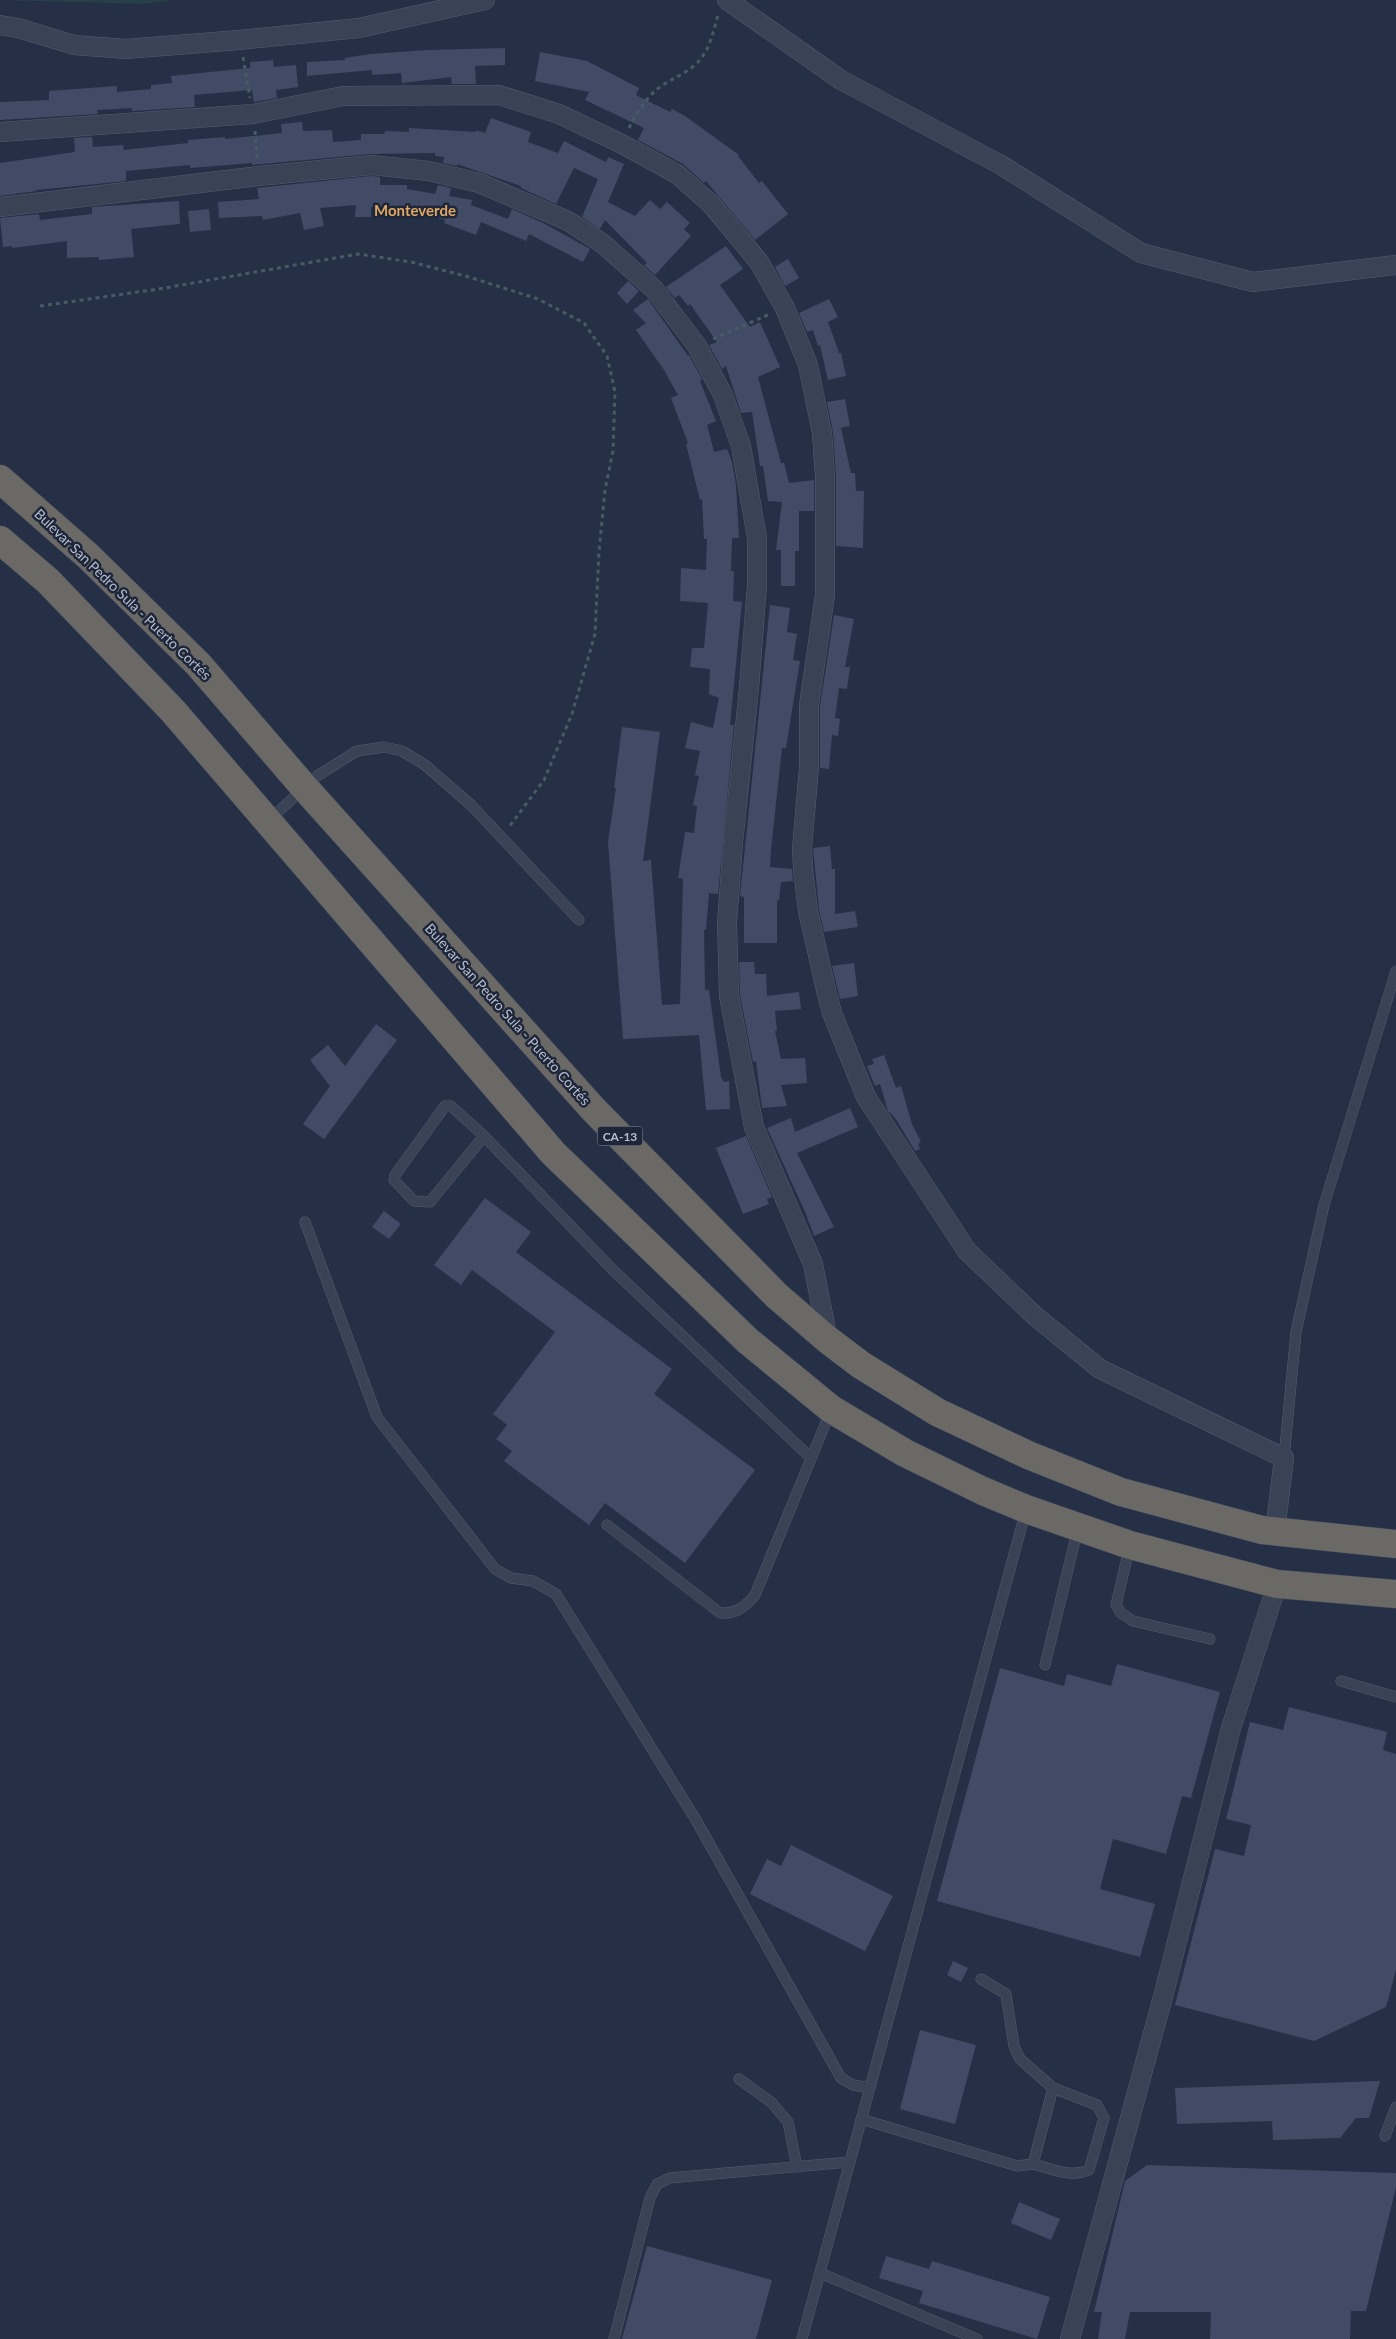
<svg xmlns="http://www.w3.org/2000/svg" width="1396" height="2339" font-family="Lato,sans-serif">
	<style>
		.green { fill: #273f46 }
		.building { fill: #424b66 }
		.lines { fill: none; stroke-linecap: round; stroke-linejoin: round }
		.service-casing { stroke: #555d6f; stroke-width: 11 }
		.minor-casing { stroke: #555d6f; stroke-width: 20 }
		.trunk-casing { stroke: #41495c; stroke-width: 29 }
		.path { stroke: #465c62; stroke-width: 3; stroke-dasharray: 4 4; stroke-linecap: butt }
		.service { stroke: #3a4255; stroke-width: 10 }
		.minor { stroke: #3a4255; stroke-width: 19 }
		.trunk { stroke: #6a6966; stroke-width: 28 }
		.labels { text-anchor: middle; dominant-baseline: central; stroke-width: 5; stroke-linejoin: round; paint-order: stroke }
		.shield { fill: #1e263a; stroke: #8a90a2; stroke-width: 1 }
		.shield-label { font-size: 12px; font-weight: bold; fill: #b8bdce }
		.street-label { font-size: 14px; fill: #b8bdce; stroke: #1e263a }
		.neighbourhood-label { font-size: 15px; font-weight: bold; fill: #dfa761; stroke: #1e263a }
	</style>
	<rect width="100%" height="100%" fill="#252f46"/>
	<path class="green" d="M0,0H176L142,4Z"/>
	<g class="building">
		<path d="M505,48V65L475,66L476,84H452L451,77L402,83L401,73L372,75V70L307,76V62L345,60V58L370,54L428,50Z"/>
		<path d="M540,52L587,61L639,88L636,95L670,112L672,109L685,116L739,155L738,156L759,183L762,181L788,214L755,240L706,181L704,183L683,164L638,140L644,128L585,100L589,92L535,81Z"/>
		<path d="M273,60L274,67L296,65L298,87L276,90L277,98L254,102L252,90L194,95L195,107L132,111V108L97,110L98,114L0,120V102L49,100V91L117,86V92L151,89V85L172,83L171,76L250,68V62Z"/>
		<path d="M491,118L531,132L528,142L558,153L564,141L606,162L608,157L624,164L608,202L635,216L650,200L660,209L667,202L690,223L684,229L691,236L655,275L644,265L647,263L605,220L600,229L582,217L598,179L574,168L556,204L521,188V186L483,173L457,164V166L443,163L444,157L435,156V153L370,154L252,165V163L190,168V165L126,171V181L36,190V191L0,196V163L75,152L74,138L92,137L93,147L123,145L124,150L188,143V140L225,137V139L282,133L281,124L302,122L303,131L332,130L333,142L361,140V134H384L385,131L409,132V128L476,132V130L485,133Z"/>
		<path d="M371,176L380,177V185H407V189L435,194L438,185L451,188L449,196L472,200L471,205L508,219L512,209L545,224L590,249L583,262L529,234L526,241L481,222L476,235L444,223L445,220L430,216L432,208L371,207V217H355L356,205L320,208L324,226L304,230L300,213L263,220L262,216L219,218L218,202L259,199L257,188Z"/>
		<path d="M179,201L180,224L131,229L134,257L99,260V257L67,258V241L12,248V246L3,247L0,218L39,214L40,220L92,214V207Z"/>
		<path d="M209,209L211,230L190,232L188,211Z"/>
		<path d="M726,246L743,269L720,285L750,327L760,322L780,367L758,377L781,463H784L789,483L814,480V511H799V551H795V586H781V550H776L782,502L768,501L763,466H760L752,412L741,413L726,366L722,369L709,345L717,342L690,304L688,306L679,295L675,298L666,287Z"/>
		<path d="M788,259L799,278L785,286L775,267Z"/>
		<path d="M628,281L639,291L627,304L617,293Z"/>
		<path d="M648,299L688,356L689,355L702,379L700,381L716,421L707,425L714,452L727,449L732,462L736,485L739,538H732L731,571H734L733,601L742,602L730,725H734L718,894L709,893L706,930H704L705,990H709L721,1077L724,1082L729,1081L730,1109L706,1110L699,1035L623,1039L608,842L616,788H614L622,727L660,732L643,861L651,860L662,1005L680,1004L683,879L678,878L685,832L694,833L697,806L693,805L699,776L695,775L700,751L685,748L691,722L713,728L719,698L709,694L710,669L690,667L692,648H704L708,603L680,601L681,568L706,570L707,539H704L702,499L700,500L686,444L688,443L671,398L678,395L664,370L636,330L646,323L633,310Z"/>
		<path d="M829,299L838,317L828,322L839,353H841L846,376L828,380L820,345L818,346L813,330L807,332L799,313Z"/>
		<path d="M845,399L850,426L841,428L851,473H855L856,491H864L863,548L836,546V475L833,432L827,402Z"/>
		<path d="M770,605L790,608L787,632L797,634L793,660L800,661L786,748H782L771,850L770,867L792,869L793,881L781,882L779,901L777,900V943H744V897L740,896Z"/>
		<path d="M834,615L854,619L845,667H850L847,689L839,688L835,718L840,719L838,736L832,735L829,769L820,768V706Z"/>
		<path d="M830,846L832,869H835V914L855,911L858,927L824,932L819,909L813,848Z"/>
		<path d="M739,962H754L755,974H766L767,996L799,992L801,1009L775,1011L777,1031H775L781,1059L805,1058L807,1083L781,1085L787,1106L762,1108L756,1061L753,1062L740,995Z"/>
		<path d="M854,963L858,996L840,999L832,966Z"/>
		<path d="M376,1024L397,1040L324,1139L303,1124L330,1086L310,1060L328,1045L345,1066Z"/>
		<path d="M884,1055L896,1088L901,1086L912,1124L921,1142L918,1144L920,1149L915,1151L896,1119L888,1111L880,1084L875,1086L867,1066L874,1064L872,1059Z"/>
		<path d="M850,1108L858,1127L797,1153L834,1227L814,1236L806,1214L767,1128L791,1118L795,1132Z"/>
		<path d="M746,1136L772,1197L767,1199L769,1204L743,1214L716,1148Z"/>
		<path d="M485,1198L531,1232L516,1252L672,1369L654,1394L755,1470L685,1563L605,1503L589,1525L504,1461L512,1451L496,1439L507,1425L493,1414L555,1332L472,1270L461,1285L434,1265Z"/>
		<path d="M384,1211L401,1224L389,1239L372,1227Z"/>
		<path d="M1117,1664L1220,1692L1191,1798L1182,1796L1166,1854L1113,1839L1100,1889L1155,1904L1140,1957L937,1901L1000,1668L1064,1686L1067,1674L1111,1686Z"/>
		<path d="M1289,1707L1387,1732L1383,1750L1396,1754V1970L1386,2007L1314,2041L1175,2005L1215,1849L1244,1856L1251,1825L1226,1819L1250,1722L1283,1730Z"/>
		<path d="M791,1845L893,1896L865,1951L750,1894L767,1859L781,1866Z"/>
		<path d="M953,1961L968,1968L961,1982L947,1975Z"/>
		<path d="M920,2030L976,2045L955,2124L900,2109Z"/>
		<path d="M1380,2081L1369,2118H1356L1340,2138L1273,2140L1272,2121L1177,2124L1175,2088Z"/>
		<path d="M1147,2165L1396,2173V2187L1366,2311H1351L1350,2339H1210L1211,2312H1130L1125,2339H1098L1102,2312H1094L1125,2181Z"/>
		<path d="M1019,2202L1060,2219L1051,2240L1011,2223Z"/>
		<path d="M647,2246L772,2280L756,2339H622Z"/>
		<path d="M886,2256L929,2269L932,2261L1050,2297L1037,2339L919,2303L923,2291L879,2278Z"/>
	</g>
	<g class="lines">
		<defs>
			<g id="service">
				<path d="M268,821L317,776L357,751L384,747L402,751L425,765L471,805L579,920"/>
				<path d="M484,1136L430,1202L414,1201L394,1180L395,1175L445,1106H451L484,1136L614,1271L811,1458"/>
				<path d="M305,1222L377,1417L495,1569L511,1578L533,1581L556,1594L696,1820L841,2078L853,2085L870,2088"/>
				<path d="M1284,1458L1296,1332L1324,1205L1396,971"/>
				<path d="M607,1525L720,1613C736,1614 745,1607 755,1595L831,1410"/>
				<path d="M1130,1545L1116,1605L1121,1613L1133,1621L1210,1639"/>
				<path d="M1045,1665L1078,1528"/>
				<path d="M1341,1681L1396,1697"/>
				<path d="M739,2079L771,2102L788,2122L797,2167"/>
				<path d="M861,2119L1017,2166L1033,2164L1053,2088L1020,2059L1014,2046L1006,1994L981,1979"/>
				<path d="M1385,2136L1396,2107"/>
				<path d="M1033,2164C1052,2169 1070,2178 1089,2170L1104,2118L1097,2105L1053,2088"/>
				<path d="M820,2273L977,2339"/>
				<path d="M614,2339L650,2198L657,2184L670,2178L849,2162"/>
				<path d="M802,2339L1026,1510"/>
			</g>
			<g id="minor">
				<path d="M727,0L841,80L1001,165L1141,253L1253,282L1396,265"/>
				<path d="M0,25L18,28L74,45L126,49L239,40L359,28L485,0"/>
				<path d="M0,132L253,114L343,96L499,95L559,114L620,143L677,174L711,204L759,262L785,308L808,365L822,433L825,476V595L809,705V767L802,848L803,869L808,911L827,994L832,1013L866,1097L967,1251L1035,1316L1100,1369L1284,1458L1275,1532"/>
				<path d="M0,207L259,176L371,165L429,171L479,183L568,221L602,243L654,289L697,346L723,395L741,446L757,538V585L749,688L733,843L727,922L729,996L754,1127L813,1264L828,1340"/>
				<path d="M1070,2339L1164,1993L1231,1728L1277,1584"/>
			</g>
			<g id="trunk">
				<path d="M0,479L88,556L198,664L304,787L594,1110L777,1296L828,1340L861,1365L937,1412L1028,1455L1121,1492L1262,1530L1396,1544"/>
				<path d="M0,540L48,581L173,711L553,1153L748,1341L831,1409L905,1453L983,1491L1026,1509L1130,1545L1277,1584L1396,1594"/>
			</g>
		</defs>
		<use href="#service" class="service-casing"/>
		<use href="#minor" class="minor-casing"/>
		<use href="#trunk" class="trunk-casing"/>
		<g class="path">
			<path d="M243,57L250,98"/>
			<path d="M629,128C636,114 645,100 656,90C668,80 684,75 696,64C709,52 713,33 718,15"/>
			<path d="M255,131L257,158"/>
			<path d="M40,306L159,289L358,254L411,262L469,277L538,299L584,323L607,356L615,392L613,451L605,490L599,551L595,634L572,714L544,780L509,827"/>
			<path d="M713,339L770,314"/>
		</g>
		<use href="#service" class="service"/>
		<use href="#minor" class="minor"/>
		<use href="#trunk" class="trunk"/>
	</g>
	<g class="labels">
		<rect class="shield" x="597.5" y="1126.5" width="45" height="19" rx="4"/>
		<g class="shield-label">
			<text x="620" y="1136">CA-13</text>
		</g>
		<g class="street-label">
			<text transform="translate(123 594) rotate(44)">Bulevar San Pedro Sula - Puerto Cortés</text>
			<text transform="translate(508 1014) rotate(48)">Bulevar San Pedro Sula - Puerto Cortés</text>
		</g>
		<g class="neighbourhood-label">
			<text x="415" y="210">Monteverde</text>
		</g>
	</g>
</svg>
